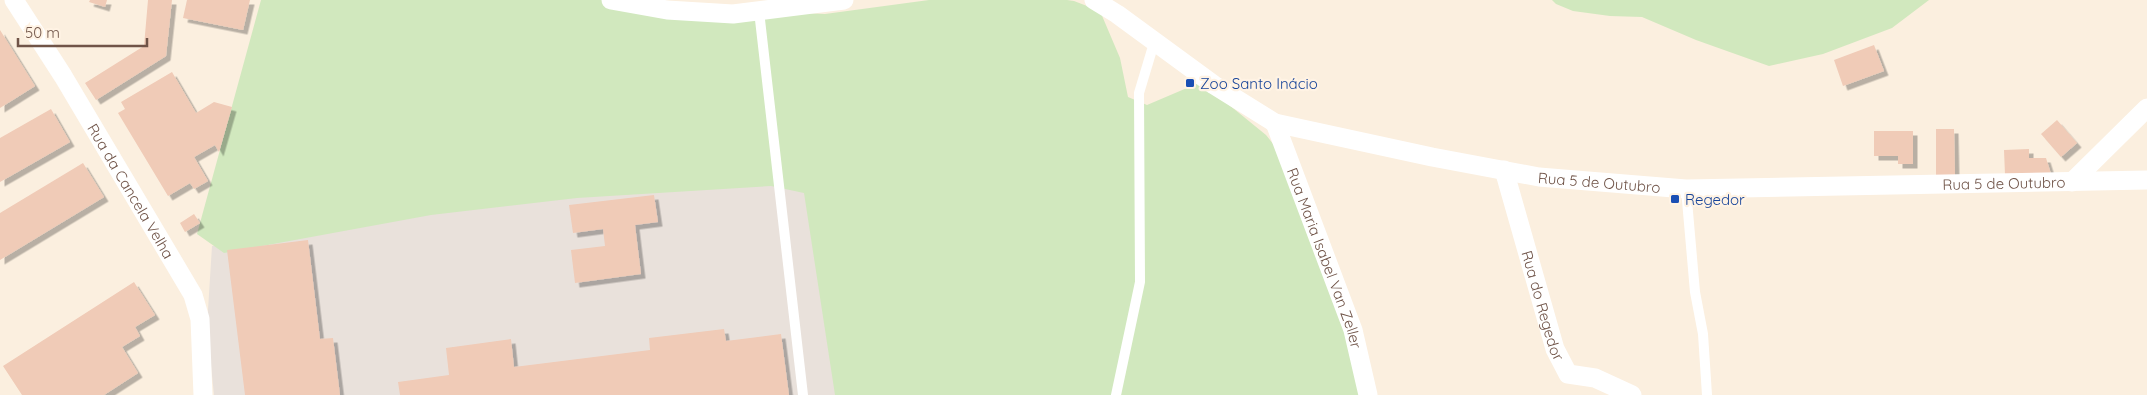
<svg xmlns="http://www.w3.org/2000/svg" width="2147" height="395" font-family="Quicksand,sans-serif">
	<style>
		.industrial { fill: #e9e1db }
		.green { fill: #d1e8be }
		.building { fill: #f0cbb7; filter: url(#shadow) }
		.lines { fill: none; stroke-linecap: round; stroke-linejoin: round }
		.lane { stroke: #fff; stroke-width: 10 }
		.street { stroke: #fff; stroke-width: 19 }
		.transit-dot { fill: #1a4fb4; stroke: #fff3e4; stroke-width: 2 }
		.labels { text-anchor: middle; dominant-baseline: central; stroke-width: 4.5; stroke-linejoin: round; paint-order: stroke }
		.transit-label { font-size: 15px; fill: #164399; stroke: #fff3e4; text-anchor: start }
		.street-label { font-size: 15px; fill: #705448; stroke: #fff3e4 }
	</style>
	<defs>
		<filter id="shadow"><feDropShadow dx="4.5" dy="4.5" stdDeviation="0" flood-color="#0004"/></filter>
	</defs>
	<rect width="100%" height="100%" fill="#fbefdf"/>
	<path class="industrial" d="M814,106L848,395H214L207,326L212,246L488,206Z"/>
	<g class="green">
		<path d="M261,0H659L707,9L825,14L929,0H1067L1074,1L1100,11L1120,58L1128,97L1147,105L1201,82L1266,135L1304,183L1370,395H835L804,193L771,186L577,198L431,215L224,253L197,234Z"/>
		<path d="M1552,0H1929L1892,28L1823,54L1769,66L1696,40L1642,17L1610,16L1573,11L1556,4Z"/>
	</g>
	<g class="building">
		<path d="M90,0H107L105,7L89,2Z"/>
		<path d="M148,0H172L166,56L96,100L85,83L144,46Z"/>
		<path d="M187,0H250L243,30L183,18Z"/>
		<path d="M0,30L35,86L0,108Z"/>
		<path d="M1874,45L1884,71L1843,86L1834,60Z"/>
		<path d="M172,72L196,113L214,102L232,107L219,152L215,145L194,157L208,181L194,189L190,183L168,196L118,113L125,109L121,102Z"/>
		<path d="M51,109L70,142L0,182V138Z"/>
		<path d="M2057,120L2077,143L2061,157L2041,134Z"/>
		<path d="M1936,129H1954L1955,175L1936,176Z"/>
		<path d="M1874,131H1913V164H1898V156H1874Z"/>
		<path d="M2029,149V158H2046L2051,174L2005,175L2004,150Z"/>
		<path d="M83,163L104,197L0,260V213Z"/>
		<path d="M654,195L658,222L635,225L641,274L575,283L571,250L605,246L603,229L573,233L569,205Z"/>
		<path d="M194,214L200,223L185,232L180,223Z"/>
		<path d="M308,240L320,339L333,338L340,395H245L227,250Z"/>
		<path d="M134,282L155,315L135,327L140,336L122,347L138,373L104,395H22L3,366Z"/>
		<path d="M724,329L726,341L781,334L789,395H400L398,382L449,375L446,348L511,339L514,367L650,350L649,338Z"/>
	</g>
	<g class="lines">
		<g class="lane">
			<path d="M759,11L803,395"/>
			<path d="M1686,189L1695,292L1703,334L1707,395"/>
			<path d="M1116,395L1140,282L1139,93L1154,43"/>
		</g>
		<g class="street">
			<path id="s1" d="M14,0L63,76L193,295L200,319L203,395"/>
			<path d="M611,0L667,10L733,14L844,0"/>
			<path id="s2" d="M1094,0L1117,14L1214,85L1275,123L1432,157L1539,177L1686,189L2147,180"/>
			<path id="s3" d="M1275,123L1353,330L1368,395"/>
			<path id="s4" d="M1504,170L1555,349L1568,374L1595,378L1632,395"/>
			<path d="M2072,182L2147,108"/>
		</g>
	</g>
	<g class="transit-dot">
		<rect x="1185" y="78" width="10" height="10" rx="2.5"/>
		<rect x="1670" y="194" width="10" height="10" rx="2.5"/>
	</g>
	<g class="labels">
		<g class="transit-label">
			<text x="1200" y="83">Zoo Santo Inácio</text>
			<text x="1685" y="199">Regedor</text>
		</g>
		<g class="street-label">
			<text stroke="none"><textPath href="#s2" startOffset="549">Rua 5 de Outubro</textPath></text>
			<text stroke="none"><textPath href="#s2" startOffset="954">Rua 5 de Outubro</textPath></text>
			<text stroke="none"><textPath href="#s1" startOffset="224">Rua da Cancela Velha</textPath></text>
			<text stroke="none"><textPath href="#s3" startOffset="144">Rua Maria Isabel Van Zeller</textPath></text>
			<text stroke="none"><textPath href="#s4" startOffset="141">Rua do Regedor</textPath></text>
		</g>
	</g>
	<path d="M18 38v8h129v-8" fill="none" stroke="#705448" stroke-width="2.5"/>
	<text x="25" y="38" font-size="15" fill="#705448" stroke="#fff3e4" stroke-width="4" paint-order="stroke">50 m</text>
</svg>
